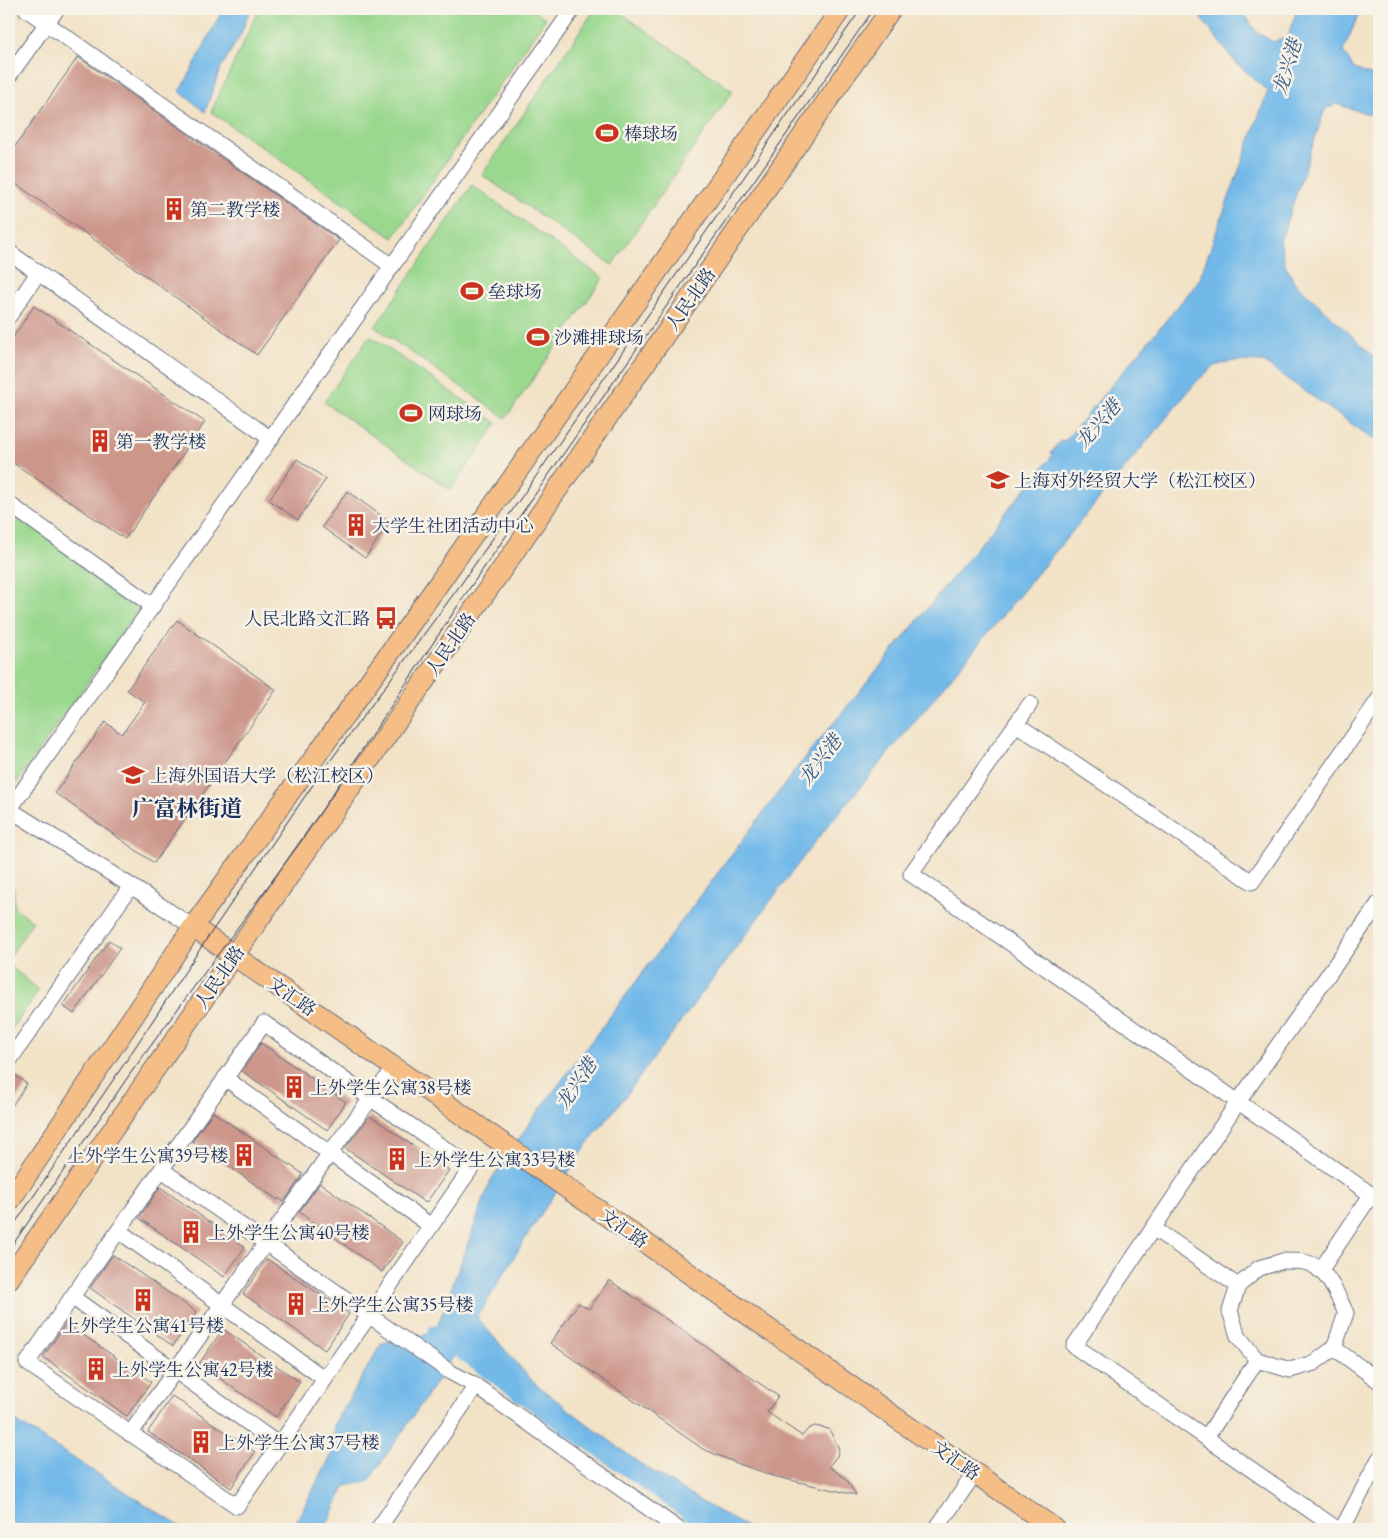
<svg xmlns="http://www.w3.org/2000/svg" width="1388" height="1538" font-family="'EB Garamond','Noto Serif SC',serif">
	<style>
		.green { fill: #9ad88e; stroke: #5a8476 }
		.water { fill: #72b9e9; stroke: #4674a4 }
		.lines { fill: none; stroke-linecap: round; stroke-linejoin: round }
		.canal { stroke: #72b9e9; stroke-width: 16 }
		.building { fill: #cc968b }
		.minor-casing { stroke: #666e82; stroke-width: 17 }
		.major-casing { stroke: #666e82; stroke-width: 22 }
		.minor { stroke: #fff; stroke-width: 15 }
		.major { stroke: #f5be86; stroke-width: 20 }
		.tram { stroke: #1b2f5e; stroke-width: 1 }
		.labels { text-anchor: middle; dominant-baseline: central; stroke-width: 5; stroke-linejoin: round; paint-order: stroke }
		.poi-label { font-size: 18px; fill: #1b2f5e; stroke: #f7f3e8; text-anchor: start }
		.street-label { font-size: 18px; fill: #1b2f5e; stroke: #f7f3e8 }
		.water-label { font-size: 19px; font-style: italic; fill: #355888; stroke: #f7f3e8 }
		.district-label { font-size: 22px; font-weight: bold; fill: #1b2f5e; stroke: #f7f3e8 }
	</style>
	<rect width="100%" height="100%" fill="#f7f3e8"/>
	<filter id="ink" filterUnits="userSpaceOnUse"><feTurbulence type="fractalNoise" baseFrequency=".02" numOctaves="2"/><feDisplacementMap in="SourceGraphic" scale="10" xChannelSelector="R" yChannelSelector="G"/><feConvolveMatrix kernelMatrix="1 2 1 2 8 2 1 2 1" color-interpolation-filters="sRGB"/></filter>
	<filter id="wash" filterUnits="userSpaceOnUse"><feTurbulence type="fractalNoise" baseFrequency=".0096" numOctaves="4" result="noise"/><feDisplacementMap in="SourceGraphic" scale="20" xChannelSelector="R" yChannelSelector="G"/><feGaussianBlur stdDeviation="1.12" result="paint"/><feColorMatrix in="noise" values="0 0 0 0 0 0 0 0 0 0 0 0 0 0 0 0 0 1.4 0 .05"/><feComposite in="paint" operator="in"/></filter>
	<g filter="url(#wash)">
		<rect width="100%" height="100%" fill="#f2e2c6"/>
		<g class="green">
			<path d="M259,9H531L546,18L393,238L211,112Z"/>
			<path d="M595,9H615L733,91L612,265L482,175Z"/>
			<path d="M472,185L603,278L506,418L375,327Z"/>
			<path d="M370,336L497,423L451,490L324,402Z"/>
			<path d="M9,508L143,603L13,788L9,785Z"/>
			<path d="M9,873L14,891V907L33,921L9,958Z"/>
			<path d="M9,965L39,990L9,1033Z"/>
		</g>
		<g class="water">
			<path d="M223,9H250L241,34L220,69L205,112L179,91L187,79Z"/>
			<path d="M1194,9H1241L1256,31L1273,42L1288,37L1297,9H1361L1343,51L1354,69L1379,78V117L1336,104L1325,109L1280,241L1285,265L1295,283L1379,361V443L1263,362L1233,361L1214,366L1197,381L813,844L624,1098L590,1140L528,1234L477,1318L535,1384L639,1463L705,1504L750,1529H717L458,1350L368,1482L345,1486L325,1529H292L332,1454L334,1424L382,1343L435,1333L491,1180L529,1124L796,769L1053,455L1051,453L1061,440L1065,441L1198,282L1268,91L1236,63Z"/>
			<path d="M9,1417L184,1529H22L9,1519Z"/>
		</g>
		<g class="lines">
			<path class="canal" d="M435,1333L713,1529"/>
		</g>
		<g id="blocks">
			<g class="building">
				<path d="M78,57L339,240L257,355L9,179V155Z"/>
				<path d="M34,306L205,422L125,539L9,460V343Z"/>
				<path d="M297,459L326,479L298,520L269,500Z"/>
				<path d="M347,491L390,522L365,558L322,527Z"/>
				<path d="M177,620L276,690L154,863L55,793L105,722L122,734L145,702L127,690Z"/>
				<path d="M109,940L120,948L74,1014L63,1006Z"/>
				<path d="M261,1043L346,1102L327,1130L242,1071Z"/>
				<path d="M15,1075L27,1084L9,1110V1084Z"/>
				<path d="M213,1112L303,1174L284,1202L279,1198L278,1200L192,1141Z"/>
				<path d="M370,1116L449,1170L426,1203L345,1148Z"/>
				<path d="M320,1183L403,1242L382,1272L299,1212Z"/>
				<path d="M160,1187L245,1247L224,1277L139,1218Z"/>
				<path d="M113,1255L197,1312L173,1346L90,1288Z"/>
				<path d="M267,1259L349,1314L325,1350L243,1294Z"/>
				<path d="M609,1280L778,1396L767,1412L802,1436L808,1429L815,1426L829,1429L839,1449L837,1456L829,1466L847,1480L856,1495L777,1477L739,1464L703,1449L550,1343L579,1303L589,1309Z"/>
				<path d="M66,1323L151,1382L127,1416L43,1357Z"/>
				<path d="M223,1329L300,1382L276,1417L199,1364Z"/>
				<path d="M172,1396L255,1452L231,1488L148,1432Z"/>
			</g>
		</g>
	</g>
	<g filter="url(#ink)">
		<use href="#blocks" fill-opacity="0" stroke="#666e82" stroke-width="1"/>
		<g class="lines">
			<defs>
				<g id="minor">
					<path d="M26,9L392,266"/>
					<path d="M9,76L57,9"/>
					<path d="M9,252L271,439"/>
					<path d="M9,316L38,273"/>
					<path d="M9,504L153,606"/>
					<path d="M1030,704L911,874L1379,1200"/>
					<path d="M1016,724L1252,882L1379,699"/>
					<path d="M9,809L131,886L193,927"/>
					<path d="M9,810L573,9"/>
					<path d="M264,1023L370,1098L472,1167L237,1506L27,1363L72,1297Z"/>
					<path d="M9,1061L131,886"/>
					<path d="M225,1078L431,1226"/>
					<path d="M162,1170L450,1372L476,1386L678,1529"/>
					<path d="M1153,1228L1238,1286"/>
					<path d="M119,1231L325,1379"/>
					<path d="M1283,1261C1290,1261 1297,1261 1304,1262C1327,1266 1337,1295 1346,1313L1334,1348L1314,1363L1290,1370L1257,1360L1238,1336L1230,1311L1238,1286L1259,1268Z"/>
					<path d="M1320,1271L1371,1195"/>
					<path d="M72,1297L279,1445"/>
					<path d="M1334,1348L1379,1381"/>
					<path d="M130,1434L330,1153L394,1068"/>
					<path d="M1206,1438L1257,1360"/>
					<path d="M378,1529L476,1386"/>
					<path d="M936,1529L975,1473"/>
					<path d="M1337,1529L1074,1346L1238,1102L1379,903"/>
					<path d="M1342,1529L1379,1459"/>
				</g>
				<g id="major">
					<path d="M193,927L1055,1529"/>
					<path d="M9,1202L193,927L404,633L841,9"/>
					<path d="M9,1279L891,9"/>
				</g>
			</defs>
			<use href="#minor" class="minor-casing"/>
			<use href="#major" class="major-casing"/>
			<use href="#minor" class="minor"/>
			<use href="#major" class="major"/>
			<g class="tram">
				<path d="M9,1232L122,1067L208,937L319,776L461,584L861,9"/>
				<path d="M9,1250L130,1074L302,840L469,589L874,9"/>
			</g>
		</g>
	</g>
	<defs>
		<symbol id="stadium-bare" viewBox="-9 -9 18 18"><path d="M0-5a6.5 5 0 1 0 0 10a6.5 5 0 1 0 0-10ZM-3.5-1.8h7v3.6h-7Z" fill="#c8321e" stroke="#f7f3e8" stroke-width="2.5" paint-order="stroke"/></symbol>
		<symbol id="building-bare" viewBox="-9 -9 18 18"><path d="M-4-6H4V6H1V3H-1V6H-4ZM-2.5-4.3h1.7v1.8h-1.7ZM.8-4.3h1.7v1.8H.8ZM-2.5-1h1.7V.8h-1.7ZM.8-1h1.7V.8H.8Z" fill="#c8321e" stroke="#f7f3e8" stroke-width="2.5" paint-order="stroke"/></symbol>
		<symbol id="university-bare" viewBox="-9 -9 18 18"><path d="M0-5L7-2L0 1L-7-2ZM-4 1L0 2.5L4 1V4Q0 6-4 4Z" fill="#c8321e" stroke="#f7f3e8" stroke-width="2.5" paint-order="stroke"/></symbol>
		<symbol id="bus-bare" viewBox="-9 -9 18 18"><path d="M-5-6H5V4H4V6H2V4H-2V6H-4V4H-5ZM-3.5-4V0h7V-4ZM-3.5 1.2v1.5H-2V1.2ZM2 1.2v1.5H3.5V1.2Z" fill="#c8321e" stroke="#f7f3e8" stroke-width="2.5" paint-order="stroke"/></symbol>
	</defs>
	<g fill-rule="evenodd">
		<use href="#stadium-bare" x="591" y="117" width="32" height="32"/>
		<use href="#building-bare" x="158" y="193" width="32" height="32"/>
		<use href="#stadium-bare" x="456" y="275" width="32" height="32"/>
		<use href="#stadium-bare" x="522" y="321" width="32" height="32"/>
		<use href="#stadium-bare" x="395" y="397" width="32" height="32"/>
		<use href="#building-bare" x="84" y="425" width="32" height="32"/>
		<use href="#university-bare" x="982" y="464" width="32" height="32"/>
		<use href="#building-bare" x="340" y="509" width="32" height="32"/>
		<use href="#bus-bare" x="370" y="602" width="32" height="32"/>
		<use href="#university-bare" x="117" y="759" width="32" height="32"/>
		<use href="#building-bare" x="278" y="1071" width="32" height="32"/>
		<use href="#building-bare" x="228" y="1139" width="32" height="32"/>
		<use href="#building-bare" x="381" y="1143" width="32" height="32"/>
		<use href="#building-bare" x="175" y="1216" width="32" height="32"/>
		<use href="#building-bare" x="127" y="1284" width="32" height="32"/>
		<use href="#building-bare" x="280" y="1288" width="32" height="32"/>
		<use href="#building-bare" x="80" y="1353" width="32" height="32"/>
		<use href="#building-bare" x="185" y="1426" width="32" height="32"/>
	</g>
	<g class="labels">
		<g class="poi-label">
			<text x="624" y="133">棒球场</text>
			<text x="190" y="209">第二教学楼</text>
			<text x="488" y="291">垒球场</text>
			<text x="554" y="337">沙滩排球场</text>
			<text x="428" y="413">网球场</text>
			<text x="116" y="441">第一教学楼</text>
			<text x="1014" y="480">上海对外经贸大学（松江校区）</text>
			<text x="372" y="525">大学生社团活动中心</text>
			<text x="370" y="618" text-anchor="end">人民北路文汇路</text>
			<text x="150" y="775">上海外国语大学（松江校区）</text>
			<text x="310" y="1087">上外学生公寓38号楼</text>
			<text x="228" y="1155" text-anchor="end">上外学生公寓39号楼</text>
			<text x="414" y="1159">上外学生公寓33号楼</text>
			<text x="208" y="1232">上外学生公寓40号楼</text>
			<text x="312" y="1304">上外学生公寓35号楼</text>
			<text x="143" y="1325" text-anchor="middle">上外学生公寓41号楼</text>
			<text x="112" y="1369">上外学生公寓42号楼</text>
			<text x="218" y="1442">上外学生公寓37号楼</text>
		</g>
		<g class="street-label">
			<text transform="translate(690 299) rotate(-55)">人民北路</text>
			<text transform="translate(450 644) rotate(-55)">人民北路</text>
			<text transform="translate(219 977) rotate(-55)">人民北路</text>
			<text transform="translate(292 996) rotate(35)">文汇路</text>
			<text transform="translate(624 1228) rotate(35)">文汇路</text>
			<text transform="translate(956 1460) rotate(35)">文汇路</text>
		</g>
		<g class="water-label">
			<text transform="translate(1287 67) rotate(-73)">龙兴港</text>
			<text transform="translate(1098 424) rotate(-49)">龙兴港</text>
			<text transform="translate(820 760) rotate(-53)">龙兴港</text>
			<text transform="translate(576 1084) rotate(-56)">龙兴港</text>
		</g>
		<g class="district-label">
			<text x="187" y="808">广富林街道</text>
		</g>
	</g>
	<rect width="1388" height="1538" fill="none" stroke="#f7f3e8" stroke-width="30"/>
</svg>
